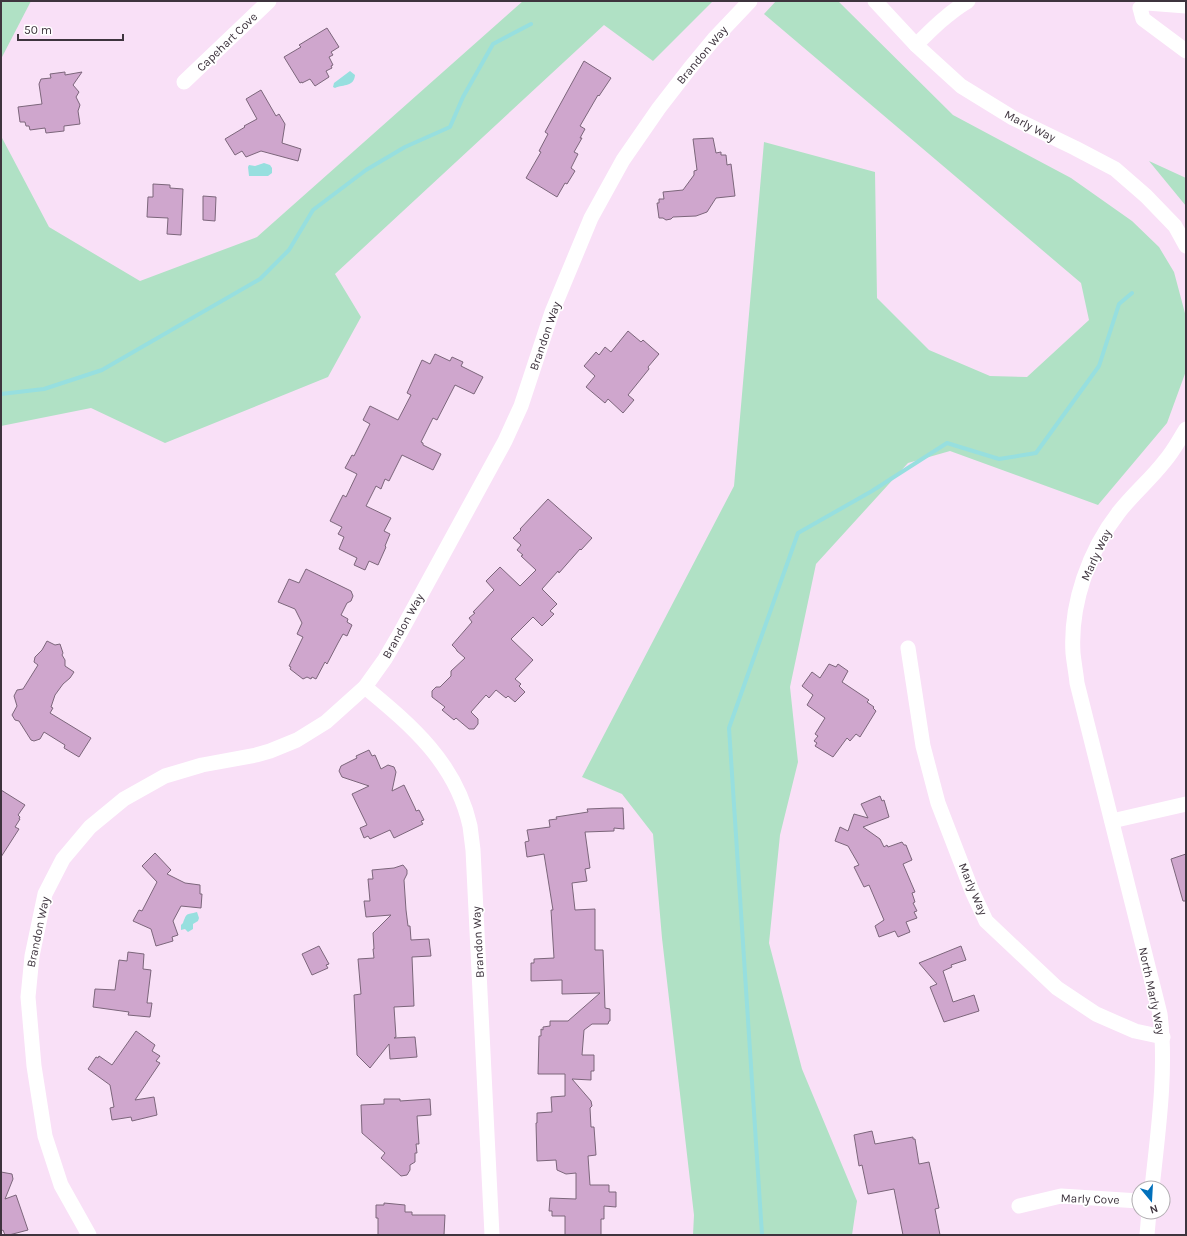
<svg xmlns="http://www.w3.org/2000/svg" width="1187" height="1236" font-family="Karla,sans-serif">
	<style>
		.green { fill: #b0e1c5 }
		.water { fill: #97dfdf }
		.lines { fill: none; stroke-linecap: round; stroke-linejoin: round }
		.stream { stroke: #97dfdf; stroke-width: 4 }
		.building { fill: #cfa6cd; stroke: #7c667b }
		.minor { stroke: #fff; stroke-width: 15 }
		.labels { text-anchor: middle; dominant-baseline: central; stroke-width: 3.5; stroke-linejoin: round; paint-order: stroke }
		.street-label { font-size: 12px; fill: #3e343e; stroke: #fff }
	</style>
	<rect width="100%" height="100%" fill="#f9e0f7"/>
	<g class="green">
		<path d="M1,1H31L1,59Z"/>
		<path d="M523,1H713L653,61L604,25L335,274L361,317L328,377L165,443L91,408L1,426V136L49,227L140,281L257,237Z"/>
		<path d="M776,1H838L953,115L1071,178L1132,221L1159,247L1174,272L1186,317V371L1167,423L1098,505L950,451L908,463L816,564L790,687L798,762L780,835L769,943L802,1069L857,1201L852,1235H693L694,1215L662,938L653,834L622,794L582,777L734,486L764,142L875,172L877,298L929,350L990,376L1027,377L1089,320L1081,283L764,14Z"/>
		<path d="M1149,161L1186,178V206Z"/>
	</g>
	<g class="water">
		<path d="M350,71L355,75C354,87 344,84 335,88L333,87L334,83Z"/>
		<path d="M264,163L270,165L272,168V173L268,176H249L248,167L249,165L255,166Z"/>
		<path d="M197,912L199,918L198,921L193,924V929L188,932L185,929L181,930V925L183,923C187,912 186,915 197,912Z"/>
	</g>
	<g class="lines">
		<g class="stream">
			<path d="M1,394L44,389L102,370L260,279L289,250L313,210L366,170L405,147L450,127L463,97L493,44L531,24"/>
			<path d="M762,1235L729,728L798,533L872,491L947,443L999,459L1036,453L1099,366L1119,304L1132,293"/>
		</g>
	</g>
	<g class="building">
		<path d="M327,28L339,47L331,52L333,55L329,57L333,65L331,66L332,68L326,71L329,77L315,86L310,79L302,83V82L300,83L284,57L301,47L299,45Z"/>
		<path d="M584,61L611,78L599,96L598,95L580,126L585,129L580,138H582L574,152L578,154L571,168L575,171L567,184L565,183L557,197L526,178L541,152L539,151L548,134L545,132Z"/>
		<path d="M65,72V75L82,72L73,85L79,92L76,97L80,105L78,111L80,124L64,126V131L46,133L45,128L30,130L29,126H26L25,122H20L18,107L42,104L39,84L41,79L51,78L50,74Z"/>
		<path d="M261,90L276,116L279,114L285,124L282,143L301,149L298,161L261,151L246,157L242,151L235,155L225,139L245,127L244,126L257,119L246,99Z"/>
		<path d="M713,138L716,153L721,152V155H726L727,165L731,164L735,196L716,198L707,212L696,216L673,217L671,219L666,220L663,218H659L657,203H659V199H664L663,192L683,190L694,175V171L697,170L693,139Z"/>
		<path d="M153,184L170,185V188L183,189L181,235L167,234L168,218L147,217L148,197H153Z"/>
		<path d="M203,196L216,197L215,221L203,220Z"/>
		<path d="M628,331L641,342L643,340L659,354L648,367L649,369L628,395L634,400L623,413L608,399L605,403L586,387L595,376L584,366L596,352L599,355L605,347L611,352Z"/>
		<path d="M435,354L450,361L452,357L463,362L461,366L483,377L474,394L455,385L437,420L433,418L421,442L423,443V445L441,454L433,470L402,455L389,481L385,479L381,489L376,486L366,506L391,518L384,531L390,534L385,546L386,547L378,565L369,561L365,570L354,565L357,558L339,549L344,537L338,534L342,527L330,521L343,495L346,497L357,474L345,468L352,455L354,456L370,424L363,420L370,406L398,420L411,395L407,393L422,360L430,364Z"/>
		<path d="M548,499L592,538L581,550L580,549L559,573L558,571L542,589L557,604L550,611L554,614L542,626L533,617L511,639L533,660L515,679L521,684L519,686L525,692L515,702L508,696L506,698L496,690L489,698L486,695L471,712L478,719V724L474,729H469L456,718L454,720L442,710L445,707L432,697V691L436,687H440L451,676V671L465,658L457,651L456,649L452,645L472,622L469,618L475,613L473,612L494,590L486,581L500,567L520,586L536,570L521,556L523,555L517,550L521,545L513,538L521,530L520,529Z"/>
		<path d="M306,569L351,591L353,596L351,601L347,603L341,615L348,619L347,622L352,625L347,636L343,634L338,643L327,664L325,662L316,679L312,677L311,679L307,677L303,679L290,669L291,667L289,666L303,637L297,634L302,623L295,609L278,602L289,579L299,583Z"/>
		<path d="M47,641L55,645L60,644L63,653L62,655L65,660V666L74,672L70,678L63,684L55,695L51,707L53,708L50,713L91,738L79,757L64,748L65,745L44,732L40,739L34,741L31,740L19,721L15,720L12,715L17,706L14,696L17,690L23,689L38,665L34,662L35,657L42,650Z"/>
		<path d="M829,664L836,667L838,664L848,671L842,682L869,700L867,702L874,707L873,708L876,711L860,737L856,734L850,741L847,738L833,757L815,746L817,743L814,741L818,736L815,734L825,718L807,705L813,695L802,686L812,672L820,678Z"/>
		<path d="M369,750L372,756L375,755L381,769L388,765L394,767L396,772L392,791L404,785L415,808L416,811L419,810L424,820L421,821L423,824L394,838L390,830L370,839L368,836L364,838L360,828L367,825L352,794L369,786L342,777L339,771L341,766L357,758L356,756Z"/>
		<path d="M1,790L25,805L18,815L20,817L19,819H20L15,827L19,829L1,857Z"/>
		<path d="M880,796L882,801L884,800L889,817L863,827L880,839L884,847L887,845L888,847L902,842L904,845H906L912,860L903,864L915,892L912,893L915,902L913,903L917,911L914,912L917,918L906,922L910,932L898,937L895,931L879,937L875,926L884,920L869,885L864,887L854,867L859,865L848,846L835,841L840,827L848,831L854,814L868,818L861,804Z"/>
		<path d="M612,808H623L624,829L614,828V831L585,832L590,868L585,869L587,881L572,883L575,910L595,909V950H603L605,1008L610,1009V1021H609L608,1024H592L584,1030L582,1055H594V1071H591V1080L572,1079L591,1101L592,1106L590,1108L591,1127H594L596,1155L588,1156L590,1185H609V1192H616V1207L604,1206V1219H601V1235H565V1216H552V1211H549L550,1198L576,1199V1173L566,1174L557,1170L556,1160L537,1161L536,1123H537V1113L552,1112L551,1097L565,1096V1074H538L539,1036H541V1029L543,1030V1027L550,1026V1021H568L600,993L562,994V980L531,981V963H534V959L554,958L551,910H553L544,854L527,857L525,842L529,841L527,830L550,827L549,820L557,819L556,817L588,812L587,809Z"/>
		<path d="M155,853L171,870L167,874L185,883L200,885V894H202L201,908L181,906L173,921L178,935L172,937L173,941L156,946L151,929L133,921L139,910L142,911L157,882L142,866Z"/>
		<path d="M1186,854V901H1183L1171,859Z"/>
		<path d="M403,865L407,870V874L404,880L406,910L408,926H410L411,940L429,939L431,956L412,957L414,1006L394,1007L396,1037L394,1038L415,1037L417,1057L390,1059L389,1044L370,1068L357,1055L354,995L361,994L358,959L374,958L373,949H374L373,933L391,915L366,917L364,901H370L368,879H373L372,870L394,868Z"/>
		<path d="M319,946L329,964L326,965L328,968L312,975L302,954Z"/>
		<path d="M961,946L966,960L951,965L952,967L943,971L953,1002L974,995L979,1011L944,1022L930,987L937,984L919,963Z"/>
		<path d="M128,952L144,954L143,969L151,970L147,1003H152L150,1017L128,1015L129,1012L93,1007L95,989L115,990L119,960L127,961Z"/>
		<path d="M136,1031L155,1045L152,1051L160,1056L156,1061L160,1063L135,1100L154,1097L157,1115L132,1121L131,1117L112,1120L110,1108L114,1107L110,1085L88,1069L96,1057L98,1058L99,1056L112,1065Z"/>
		<path d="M384,1099H400V1101L430,1099L431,1115L417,1116L419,1144H416L417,1153H415V1162L410,1165V1170L407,1175L401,1176L381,1158L385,1153L362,1133L361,1105L384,1104Z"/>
		<path d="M872,1131L875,1144L913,1137V1139H915L919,1164L929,1162L939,1208L935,1209L940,1235H903L894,1189L868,1194L862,1165L859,1166L854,1135Z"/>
		<path d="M1,1172L12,1174L13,1179L5,1199L16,1195L28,1230L9,1235H5L3,1230L1,1231Z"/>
		<path d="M384,1203L405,1205V1212H412V1215H445L444,1235H378V1218H376V1205H384Z"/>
	</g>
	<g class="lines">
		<g class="minor">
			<path d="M875,1L916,45L961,86L1013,118L1075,148L1115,169L1146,196L1175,226L1186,246"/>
			<path d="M1186,6L1147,3L1140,8L1143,19L1186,51"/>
			<path d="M916,45C932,29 948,13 968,1"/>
			<path d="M184,82L269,1"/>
			<path d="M908,648L923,746L938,803L972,891L986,921L1057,988L1096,1014L1135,1031L1163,1037"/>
			<path d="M365,687L385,659L399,635L505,441L521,406L552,312L591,218L623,160L659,108L690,68L714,39L750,1"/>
			<path d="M1112,821L1186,804"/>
			<path d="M1152,1188C1158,1132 1167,1069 1160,1014L1077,683C1076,673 1074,663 1073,653C1070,604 1089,550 1119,512C1133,494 1150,480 1164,462C1173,452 1179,440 1186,429"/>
			<path d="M1019,1206L1061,1196L1139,1201"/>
			<path d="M89,1235L61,1185L45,1136L34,1066L28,997L32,956L45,894L63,859L90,827L124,799L165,776L202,765L256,755L270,751L297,740L326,722L365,687C412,726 456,763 470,826C471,834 472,842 473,850L492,1235"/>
			<path d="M1147,1235L1149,1212"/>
		</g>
	</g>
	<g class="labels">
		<g class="street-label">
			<text transform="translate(227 42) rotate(-44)">Capehart Cove</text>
			<text transform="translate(702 55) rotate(-50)">Brandon Way</text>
			<text transform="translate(1030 126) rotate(27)">Marly Way</text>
			<text transform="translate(545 336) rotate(-71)">Brandon Way</text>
			<text transform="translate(1096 555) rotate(-65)">Marly Way</text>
			<text transform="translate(403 626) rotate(-61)">Brandon Way</text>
			<text transform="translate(973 889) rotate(67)">Marly Way</text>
			<text transform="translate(38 932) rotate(-78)">Brandon Way</text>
			<text transform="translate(478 942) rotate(-93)">Brandon Way</text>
			<text transform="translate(1152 991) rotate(78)">North Marly Way</text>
			<text transform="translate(1090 1199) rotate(2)">Marly Cove</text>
		</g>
	</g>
	<rect width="1187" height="1236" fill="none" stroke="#3e343e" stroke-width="4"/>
	<g transform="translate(1151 1200) rotate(162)"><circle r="19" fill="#ffffff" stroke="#b2aeb2"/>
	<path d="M0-3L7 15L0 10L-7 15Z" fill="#0170bb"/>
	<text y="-6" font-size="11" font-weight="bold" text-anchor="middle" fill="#3e343e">N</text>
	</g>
	<path d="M18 34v6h105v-6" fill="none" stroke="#3e343e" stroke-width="2"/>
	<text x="24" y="34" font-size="12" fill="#3e343e" stroke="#ffffff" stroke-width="3" paint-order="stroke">50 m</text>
</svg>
